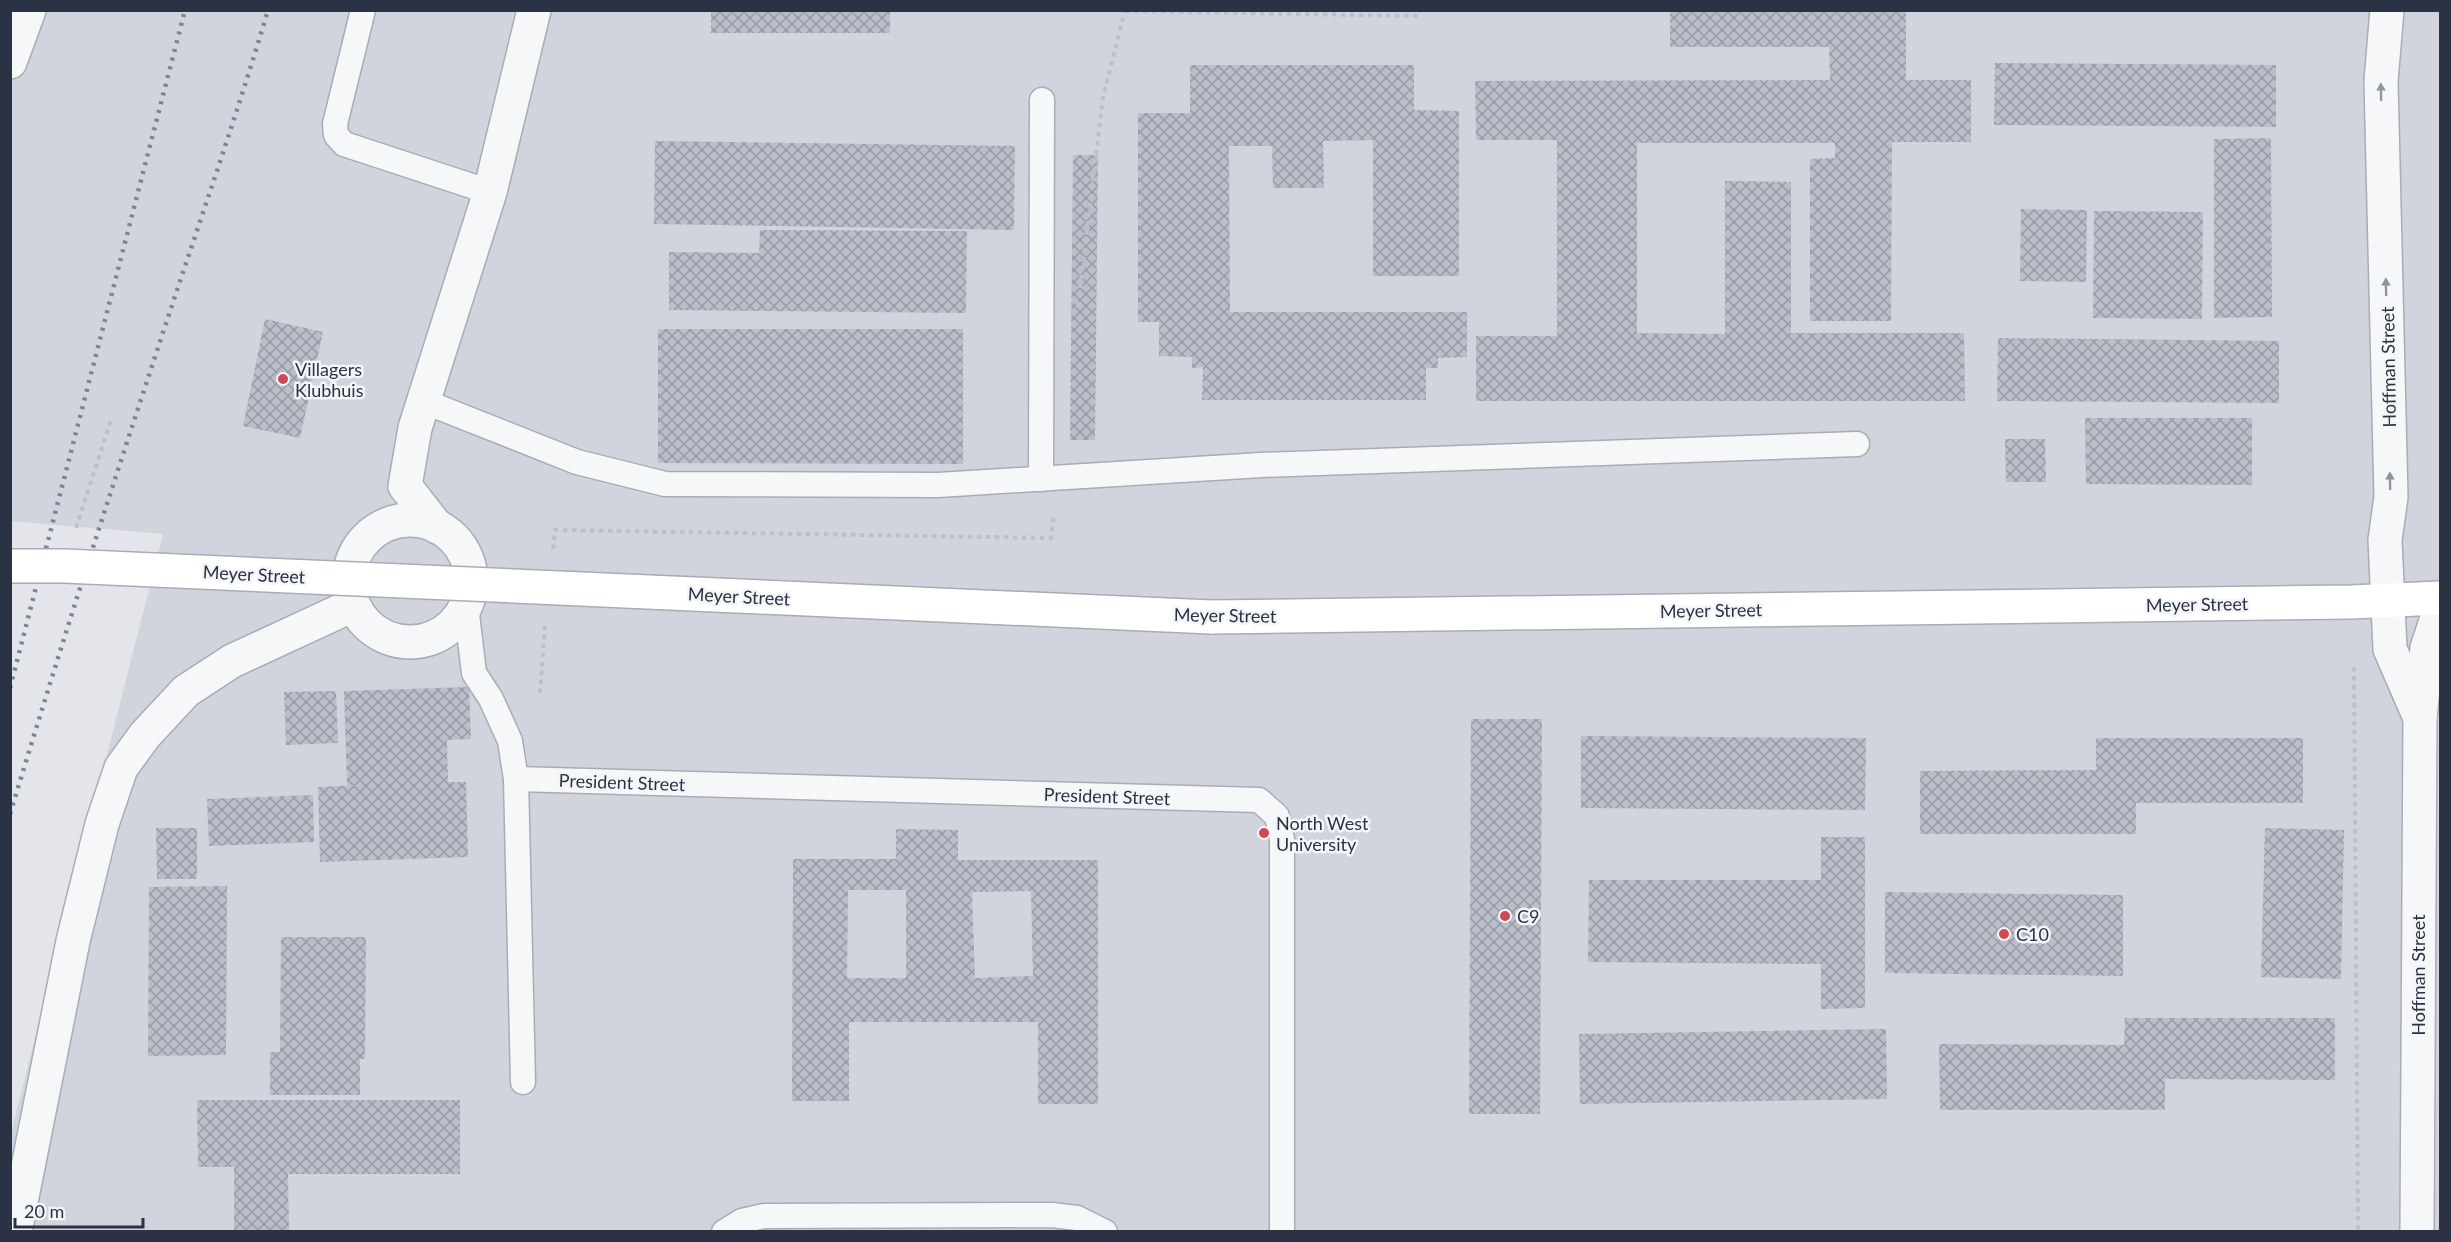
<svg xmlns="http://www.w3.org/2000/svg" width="2451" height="1242" font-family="Lato,sans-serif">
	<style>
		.built { fill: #d1d4dd }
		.building { fill: url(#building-cross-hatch); fill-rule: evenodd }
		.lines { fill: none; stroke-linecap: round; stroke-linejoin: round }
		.lane-casing { stroke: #a8acb5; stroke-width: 27 }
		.street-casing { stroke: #a8acb5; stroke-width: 36 }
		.secondary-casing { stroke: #a8acb5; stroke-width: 36 }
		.path { stroke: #bdc0c6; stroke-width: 4; stroke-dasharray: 4.5 4.5; stroke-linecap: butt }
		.lane { stroke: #f6f7f9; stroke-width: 24 }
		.street { stroke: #f6f7f9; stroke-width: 33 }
		.secondary { stroke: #fff; stroke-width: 33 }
		.rail { stroke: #7c8395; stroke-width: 4.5; stroke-dasharray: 3 6; stroke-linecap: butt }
		.secondary-bridge-casing { stroke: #a8acb5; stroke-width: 36; stroke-linecap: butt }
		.secondary-bridge { stroke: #fff; stroke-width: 33 }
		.oneway { fill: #90949e }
		.poi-dot { fill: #cf4952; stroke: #f3f5f8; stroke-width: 2 }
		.labels { text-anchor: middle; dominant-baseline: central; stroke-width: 5; stroke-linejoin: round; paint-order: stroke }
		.street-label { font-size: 18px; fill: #2b3243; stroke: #f3f5f8 }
		.poi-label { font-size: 18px; fill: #2b3243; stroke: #f3f5f8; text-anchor: start }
	</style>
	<defs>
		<pattern id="building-cross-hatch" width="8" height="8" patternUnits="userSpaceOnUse" patternTransform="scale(1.5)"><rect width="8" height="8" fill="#babec8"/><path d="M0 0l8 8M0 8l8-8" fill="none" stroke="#979ba4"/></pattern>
	</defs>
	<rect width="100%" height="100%" fill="#e3e5eb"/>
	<path class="built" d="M10,11H2440V1231H11V1133L163,534L11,521Z"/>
	<g class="building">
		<rect x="711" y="10" width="179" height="23"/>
		<path d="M1670,10H1906V80H1971V142H1892L1891,321H1810V159L1835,158V143H1637V333L1725,334V181L1791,182V333H1964L1965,401H1476V336H1557V140H1476L1475,81L1830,80L1829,47H1670Z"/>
		<path d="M1995,63L2276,65V127L1994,125Z"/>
		<path d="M1190,65H1414V110L1459,111V276H1373V140L1323,141L1324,188H1273L1272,146H1229L1230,312H1467V357L1438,358V368H1426V400H1202L1203,367L1192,368V357L1159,356V322H1138V113H1190Z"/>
		<path d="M2271,138L2272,317L2214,318V139Z"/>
		<path d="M655,141L1015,146L1014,230L654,224Z"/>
		<path d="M1073,155H1098L1095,440H1070Z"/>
		<path d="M2021,209L2087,210L2086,282L2020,281Z"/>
		<path d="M2094,211L2203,212L2202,319L2093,318Z"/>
		<path d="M760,230L967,231L966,313L669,310V252L759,253Z"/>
		<path d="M265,319L323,332L300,438L243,426Z"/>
		<path d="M658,329H963V464L658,463Z"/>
		<path d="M1998,338L2279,341V403L1997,401Z"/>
		<path d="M2085,418H2252V485L2086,484Z"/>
		<path d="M2005,439H2045L2046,482H2006Z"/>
		<path d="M469,687L471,739L447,740L448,782H466L468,857L320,862L318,787L359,785H347L344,691Z"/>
		<path d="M336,691L338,743L286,745L284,692Z"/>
		<path d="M1471,719H1542L1540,1114H1469Z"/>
		<path d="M1581,736L1866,738L1865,810L1581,808Z"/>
		<path d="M2096,738H2303V803H2136V834H1920V771L2096,770Z"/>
		<path d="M313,795L314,842L209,846L207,799Z"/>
		<path d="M156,828H197V879H157Z"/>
		<path d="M2265,828L2344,830L2341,979L2261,977Z"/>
		<path d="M896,829L958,830V860H1098V1104H1038V1022H849V1101H792L793,859H896ZM848,890H906V978H847ZM1031,891L1033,976L975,978L972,892Z"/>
		<path d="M1821,837H1865V1008L1821,1009V964L1588,962L1589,880H1821Z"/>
		<path d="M227,886L226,1055L148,1056L149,887Z"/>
		<path d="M1885,892L2123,895V976L1885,973Z"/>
		<path d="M281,937H366L365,1059H360V1095H270V1052H280Z"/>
		<path d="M2125,1018H2335V1080L2165,1079V1110H1940L1939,1044L2124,1045Z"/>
		<path d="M1886,1029L1887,1099L1580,1104L1579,1034Z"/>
		<path d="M197,1100H460V1174H288L289,1232H234V1167H198Z"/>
	</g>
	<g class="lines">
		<defs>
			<g id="lane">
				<path d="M363,10L335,124L336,135L344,144L490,192"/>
				<path d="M423,401L577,462L665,484L938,485L1261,465L1857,444"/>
				<path d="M1041,479L1042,100"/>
				<path d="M466,606L474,673L491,699L510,741L516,779L523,1082"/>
				<path d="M516,779L1259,800L1277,816L1282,839V1232"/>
				<path d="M724,1232L742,1221L764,1216L1052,1215L1077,1218L1105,1232"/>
			</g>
			<g id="street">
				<path d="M2387,10L2381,81L2391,497L2385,540L2390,649L2420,718"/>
				<path d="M10,62L29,10"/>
				<circle cx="410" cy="581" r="61"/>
				<path d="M437,527L405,486L415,428L490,192L534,10"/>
				<path d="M15,1232L73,941L102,824L121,768L145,735L186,691L232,661L353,605"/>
				<path d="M2417,1232L2420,718L2427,648L2440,609"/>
			</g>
			<path id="secondary" d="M1211,617L2351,602L2440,598"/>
		</defs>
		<use href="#lane" class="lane-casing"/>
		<use href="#street" class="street-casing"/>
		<use href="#secondary" class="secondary-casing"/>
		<g class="path">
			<path d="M1125,11L1418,16L1421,10"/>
			<path d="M1078,306L1103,97L1125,10"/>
			<path d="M76,528L111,420"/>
			<path d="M553,549L555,530L1051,538L1054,513"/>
			<path d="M2354,667L2358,1232"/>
			<path d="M540,693L545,625"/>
		</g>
		<use href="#lane" class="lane"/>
		<use href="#street" class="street"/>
		<use href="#secondary" class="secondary"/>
		<g class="rail">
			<path d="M10,688L185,10"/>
			<path d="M10,814C56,662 104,511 154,360C192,243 233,128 268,10"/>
		</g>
		<defs>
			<path id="secondary-bridge" d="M10,566H64L1211,617"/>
		</defs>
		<use href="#secondary-bridge" class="secondary-bridge-casing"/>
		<use href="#secondary-bridge" class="secondary-bridge"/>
	</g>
	<defs><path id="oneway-solid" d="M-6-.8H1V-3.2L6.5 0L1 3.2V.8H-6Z" transform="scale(1.5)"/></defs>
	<g class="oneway">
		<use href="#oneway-solid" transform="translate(2381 92) rotate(-91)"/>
		<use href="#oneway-solid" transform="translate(2386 287) rotate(-91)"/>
		<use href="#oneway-solid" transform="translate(2390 481) rotate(-91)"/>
	</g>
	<g class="poi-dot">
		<circle cx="283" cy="379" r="6"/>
		<circle cx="1264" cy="833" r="6"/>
		<circle cx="1505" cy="916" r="6"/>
		<circle cx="2004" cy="934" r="6"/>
	</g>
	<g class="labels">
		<g class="street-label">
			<text transform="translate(2388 367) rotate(-91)">Hoffman Street</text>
			<text transform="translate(254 574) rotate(3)">Meyer Street</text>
			<text transform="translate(739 596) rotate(3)">Meyer Street</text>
			<text transform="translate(2197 604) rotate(-1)">Meyer Street</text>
			<text transform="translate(1711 610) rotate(-1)">Meyer Street</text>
			<text transform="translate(1225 615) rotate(1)">Meyer Street</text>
			<text transform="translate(622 782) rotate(2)">President Street</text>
			<text transform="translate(1107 796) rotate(2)">President Street</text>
			<text transform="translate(2418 975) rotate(-90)">Hoffman Street</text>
		</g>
		<g class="poi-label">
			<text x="295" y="369">Villagers<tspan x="295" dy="21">Klubhuis</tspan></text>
			<text x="1276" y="823">North West<tspan x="1276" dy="21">University</tspan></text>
			<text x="1517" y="916">C9</text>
			<text x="2016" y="934">C10</text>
		</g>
	</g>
	<rect width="2451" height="1242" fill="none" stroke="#2b3243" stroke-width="24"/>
	<path d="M15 1218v9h128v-9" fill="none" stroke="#2b3243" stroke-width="3"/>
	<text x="24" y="1218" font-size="18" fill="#2b3243" stroke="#f3f5f8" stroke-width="4.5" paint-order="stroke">20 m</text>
</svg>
